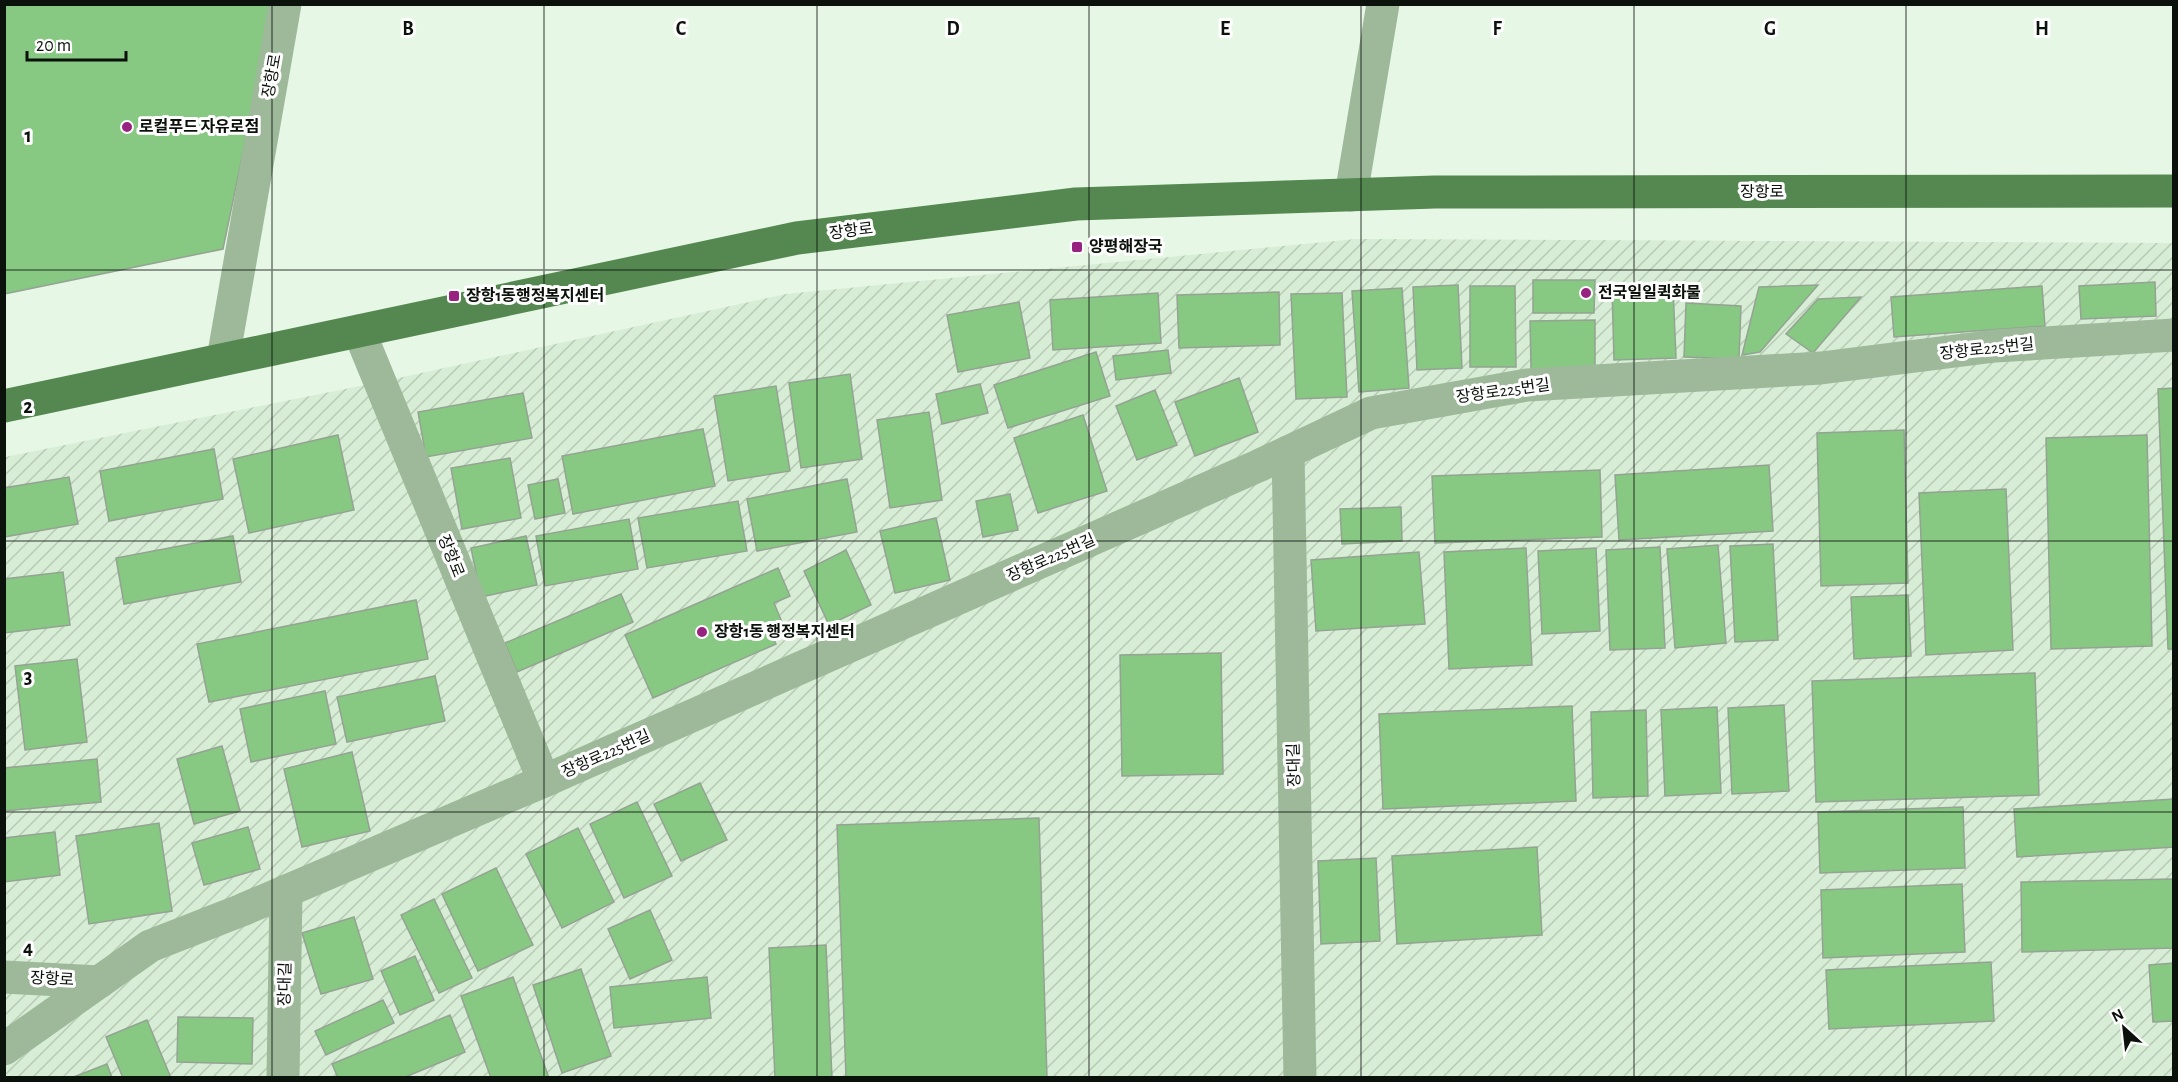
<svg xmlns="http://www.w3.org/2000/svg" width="2178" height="1082" font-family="'Alegreya Sans','Noto Sans KR',sans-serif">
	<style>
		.industrial { fill: url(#industrial-furrows) }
		.building { fill: #87c882; stroke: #94a393; stroke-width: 1.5 }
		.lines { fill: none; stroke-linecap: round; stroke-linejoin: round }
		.minor { stroke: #9db99a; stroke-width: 33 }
		.major { stroke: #548850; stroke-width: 33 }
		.grid { fill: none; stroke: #0b110b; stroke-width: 1.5; stroke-opacity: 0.55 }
		.poi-dot { fill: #97227f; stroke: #fefefe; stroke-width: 2 }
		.labels { text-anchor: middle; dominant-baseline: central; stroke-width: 6; stroke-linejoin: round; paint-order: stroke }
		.street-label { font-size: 16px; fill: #0b110b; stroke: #fefefe }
		.poi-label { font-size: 16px; font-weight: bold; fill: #0b110b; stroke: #fefefe; text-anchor: start }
		.grid-label { font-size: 20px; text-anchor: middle; font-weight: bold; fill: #0b110b; stroke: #fefefe; stroke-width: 6; stroke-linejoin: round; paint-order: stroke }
	</style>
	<defs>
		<pattern id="industrial-furrows" width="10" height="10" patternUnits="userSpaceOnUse" patternTransform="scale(1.5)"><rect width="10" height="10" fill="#d7edd5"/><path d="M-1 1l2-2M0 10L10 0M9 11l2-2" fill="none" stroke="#b7cab6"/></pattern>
	</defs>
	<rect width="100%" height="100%" fill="#e7f7e5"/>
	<path class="industrial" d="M1356,239L2173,243V1077L5,1078V457L380,382L786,294Z"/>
	<g class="building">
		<path d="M4,4H274L223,249L4,294Z"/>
		<path d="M1533,280H1595L1594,313H1533Z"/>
		<path d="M2155,282L2156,316L2081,319L2079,286Z"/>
		<path d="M1458,285L1462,368L1417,370L1413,287Z"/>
		<path d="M1818,285L1760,352L1742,355L1759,287Z"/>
		<path d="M1470,286H1515L1516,367H1470Z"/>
		<path d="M2042,286L2045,326L1894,337L1891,297Z"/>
		<path d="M1673,287L1676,358L1614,360L1612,289Z"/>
		<path d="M1402,288L1409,388L1359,392L1352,291Z"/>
		<path d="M1279,292L1280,345L1179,348L1177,295Z"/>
		<path d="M1158,293L1161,343L1053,350L1050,300Z"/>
		<path d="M1342,293L1347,397L1296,399L1291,294Z"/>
		<path d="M1861,297L1813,353L1786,334L1818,299Z"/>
		<path d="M1019,302L1030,358L958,372L947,315Z"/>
		<path d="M1686,303L1741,306L1739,359L1684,357Z"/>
		<path d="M1595,320V368L1531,369L1530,321Z"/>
		<path d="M1168,350L1171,373L1116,380L1113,356Z"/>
		<path d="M1096,352L1110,396L1008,428L994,385Z"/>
		<path d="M850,374L862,459L801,468L789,383Z"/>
		<path d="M1239,378L1258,432L1195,456L1175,402Z"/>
		<path d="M980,384L988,413L942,424L936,394Z"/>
		<path d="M776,386L790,471L728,481L714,396Z"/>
		<path d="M2174,388V649H2168L2158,389Z"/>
		<path d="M1155,390L1177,445L1137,460L1116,406Z"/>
		<path d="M523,393L532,438L426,457L418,412Z"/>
		<path d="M929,412L942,500L890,508L877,420Z"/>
		<path d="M1083,415L1107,491L1038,513L1014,438Z"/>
		<path d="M703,429L715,486L573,514L562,456Z"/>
		<path d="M1904,430L1908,583L1821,586L1817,433Z"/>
		<path d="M338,435L354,510L249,533L233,459Z"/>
		<path d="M2147,435L2152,646L2051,649L2046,438Z"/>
		<path d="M214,449L223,499L109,521L100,471Z"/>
		<path d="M510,458L521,518L462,529L451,468Z"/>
		<path d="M1769,465L1773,531L1619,540L1615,475Z"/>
		<path d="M1600,470L1602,537L1435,543L1432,476Z"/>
		<path d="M69,477L78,524L4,537V488Z"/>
		<path d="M558,479L565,513L535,519L528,485Z"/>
		<path d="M847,479L857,532L757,551L747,499Z"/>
		<path d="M2006,489L2013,650L1926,655L1919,493Z"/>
		<path d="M1010,494L1018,530L983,537L976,501Z"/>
		<path d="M738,501L747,551L647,568L638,518Z"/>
		<path d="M1401,507L1402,541L1342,544L1340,509Z"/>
		<path d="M936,518L950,580L895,593L880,531Z"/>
		<path d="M629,519L638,569L545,586L536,536Z"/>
		<path d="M233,536L241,582L124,604L116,558Z"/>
		<path d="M526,536L537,585L481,597L471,548Z"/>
		<path d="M1773,544L1778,640L1735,642L1730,546Z"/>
		<path d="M1718,545L1726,643L1675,648L1667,549Z"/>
		<path d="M1660,547L1665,648L1610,650L1606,550Z"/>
		<path d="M1526,548L1532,665L1449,669L1444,552Z"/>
		<path d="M1596,548L1600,631L1542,634L1538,551Z"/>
		<path d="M846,550L871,605L829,625L804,571Z"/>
		<path d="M1419,552L1425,624L1316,631L1311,560Z"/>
		<path d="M778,568L790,596L774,603L782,622L769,628L776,644L653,698L625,635Z"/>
		<path d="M63,572L70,625L4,633V579Z"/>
		<path d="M621,594L633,622L517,672L505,643Z"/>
		<path d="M1908,595L1911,656L1854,659L1851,597Z"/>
		<path d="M416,600L428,659L209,702L197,644Z"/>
		<path d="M1221,653L1223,774L1122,776L1120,655Z"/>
		<path d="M77,659L87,742L25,750L15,666Z"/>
		<path d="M2035,673L2039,795L1816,802L1812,681Z"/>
		<path d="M435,676L445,721L347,742L337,697Z"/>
		<path d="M325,691L336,744L251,762L240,709Z"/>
		<path d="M1784,705L1789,791L1732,794L1728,708Z"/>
		<path d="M1572,706L1576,801L1383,809L1379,714Z"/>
		<path d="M1717,707L1721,793L1665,796L1661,710Z"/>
		<path d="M1646,710L1648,796L1593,798L1591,712Z"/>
		<path d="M222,746L240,811L194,824L177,759Z"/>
		<path d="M352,752L370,831L302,847L284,769Z"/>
		<path d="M97,759L101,802L4,811V768Z"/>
		<path d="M700,783L727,840L681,861L654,804Z"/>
		<path d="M2174,799V847L2017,857L2014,809Z"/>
		<path d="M637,802L672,876L624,898L590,824Z"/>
		<path d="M1963,807L1965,868L1820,873L1818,812Z"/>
		<path d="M1039,818L1047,1078H846L837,825Z"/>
		<path d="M159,823L172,911L89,924L76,836Z"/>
		<path d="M248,827L260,869L204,885L192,843Z"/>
		<path d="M578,828L614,902L562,928L526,854Z"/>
		<path d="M55,832L60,875L4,882V838Z"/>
		<path d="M1537,847L1542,935L1397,944L1392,856Z"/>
		<path d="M1376,858L1380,941L1321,944L1318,861Z"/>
		<path d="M496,868L533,945L478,971L442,894Z"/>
		<path d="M2174,879V948L2022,952L2021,882Z"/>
		<path d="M1962,884L1965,952L1823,958L1821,890Z"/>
		<path d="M434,899L472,978L439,993L401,915Z"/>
		<path d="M650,910L672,960L630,979L608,929Z"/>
		<path d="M354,917L373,979L321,994L302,933Z"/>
		<path d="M826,945L832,1078H775L769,948Z"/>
		<path d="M415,956L434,1000L400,1015L381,971Z"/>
		<path d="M1991,962L1994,1021L1829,1029L1826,970Z"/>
		<path d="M2174,963V1021L2153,1022L2149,965Z"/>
		<path d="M581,969L611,1056L562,1073L533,985Z"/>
		<path d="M513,977L549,1078H491L461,996Z"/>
		<path d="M707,977L711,1018L614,1028L610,987Z"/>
		<path d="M383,1000L394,1023L326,1055L315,1031Z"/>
		<path d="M450,1015L465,1052L403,1078H338L332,1064Z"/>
		<path d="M178,1017L253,1018L252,1064L177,1062Z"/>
		<path d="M147,1020L171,1078H123L106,1037Z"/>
		<path d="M107,1064L112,1078H71Z"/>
	</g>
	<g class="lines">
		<g class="minor">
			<path d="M1351,195L1383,4"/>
			<path d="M359,331L544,781"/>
			<path d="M223,359L285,4"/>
			<path d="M1288,452L1300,1078"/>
			<path d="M4,977L99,982"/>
			<path d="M4,1049L150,946L242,910L544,781L1258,466L1371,413L1527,385L1821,368L1995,346L2174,335"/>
			<path d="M283,1078L286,891"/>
		</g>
		<path class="major" d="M4,406L797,238L1076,204L1435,192L2174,191"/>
	</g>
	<path class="grid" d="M272,4V1078M544,4V1078M817,4V1078M1089,4V1078M1361,4V1078M1634,4V1078M1906,4V1078M4,270H2174M4,541H2174M4,812H2174"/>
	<g class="poi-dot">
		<circle cx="127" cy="127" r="6"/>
		<rect x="1071" y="241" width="12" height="12" rx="3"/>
		<circle cx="1586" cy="293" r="6"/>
		<rect x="448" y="290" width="12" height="12" rx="3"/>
		<circle cx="702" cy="632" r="6"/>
	</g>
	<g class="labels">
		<g class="street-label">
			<text transform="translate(272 76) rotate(-80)">장항로</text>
			<text x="1762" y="192">장항로</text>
			<text transform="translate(851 231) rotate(-7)">장항로</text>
			<text transform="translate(1987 349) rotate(-6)">장항로225번길</text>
			<text transform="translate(1503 391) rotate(-8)">장항로225번길</text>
			<text transform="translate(451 556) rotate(68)">장항로</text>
			<text transform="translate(1051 558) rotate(-24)">장항로225번길</text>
			<text transform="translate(606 754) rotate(-24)">장항로225번길</text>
			<text transform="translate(1294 765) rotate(-91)">장대길</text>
			<text transform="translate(52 979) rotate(3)">장항로</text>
			<text transform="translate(285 984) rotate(-89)">장대길</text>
		</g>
		<g class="poi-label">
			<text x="139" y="127">로컬푸드 자유로점</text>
			<text x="1089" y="247">양평해장국</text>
			<text x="1598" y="293">전국일일퀵화물</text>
			<text x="466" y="296">장항1동행정복지센터</text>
			<text x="714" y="632">장항1동 행정복지센터</text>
		</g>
	</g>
	<g class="grid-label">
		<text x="408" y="35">B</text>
		<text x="681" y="35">C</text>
		<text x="953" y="35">D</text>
		<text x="1225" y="35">E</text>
		<text x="1497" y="35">F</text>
		<text x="1770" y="35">G</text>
		<text x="2042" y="35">H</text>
		<text x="28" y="142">1</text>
		<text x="28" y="413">2</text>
		<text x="28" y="683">3</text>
		<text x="28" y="954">4</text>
	</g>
	<rect width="2178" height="1082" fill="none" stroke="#0b110b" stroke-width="12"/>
	<g transform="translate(2124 1028) rotate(333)" stroke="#fefefe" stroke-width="4.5" paint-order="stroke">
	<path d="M0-4.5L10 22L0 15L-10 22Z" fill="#0b110b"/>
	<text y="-9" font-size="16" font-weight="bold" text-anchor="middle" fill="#0b110b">N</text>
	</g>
	<path d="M27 51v9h99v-9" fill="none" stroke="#0b110b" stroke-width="3"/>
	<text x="36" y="51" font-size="18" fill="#0b110b" stroke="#fefefe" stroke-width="4.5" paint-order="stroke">20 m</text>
</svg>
